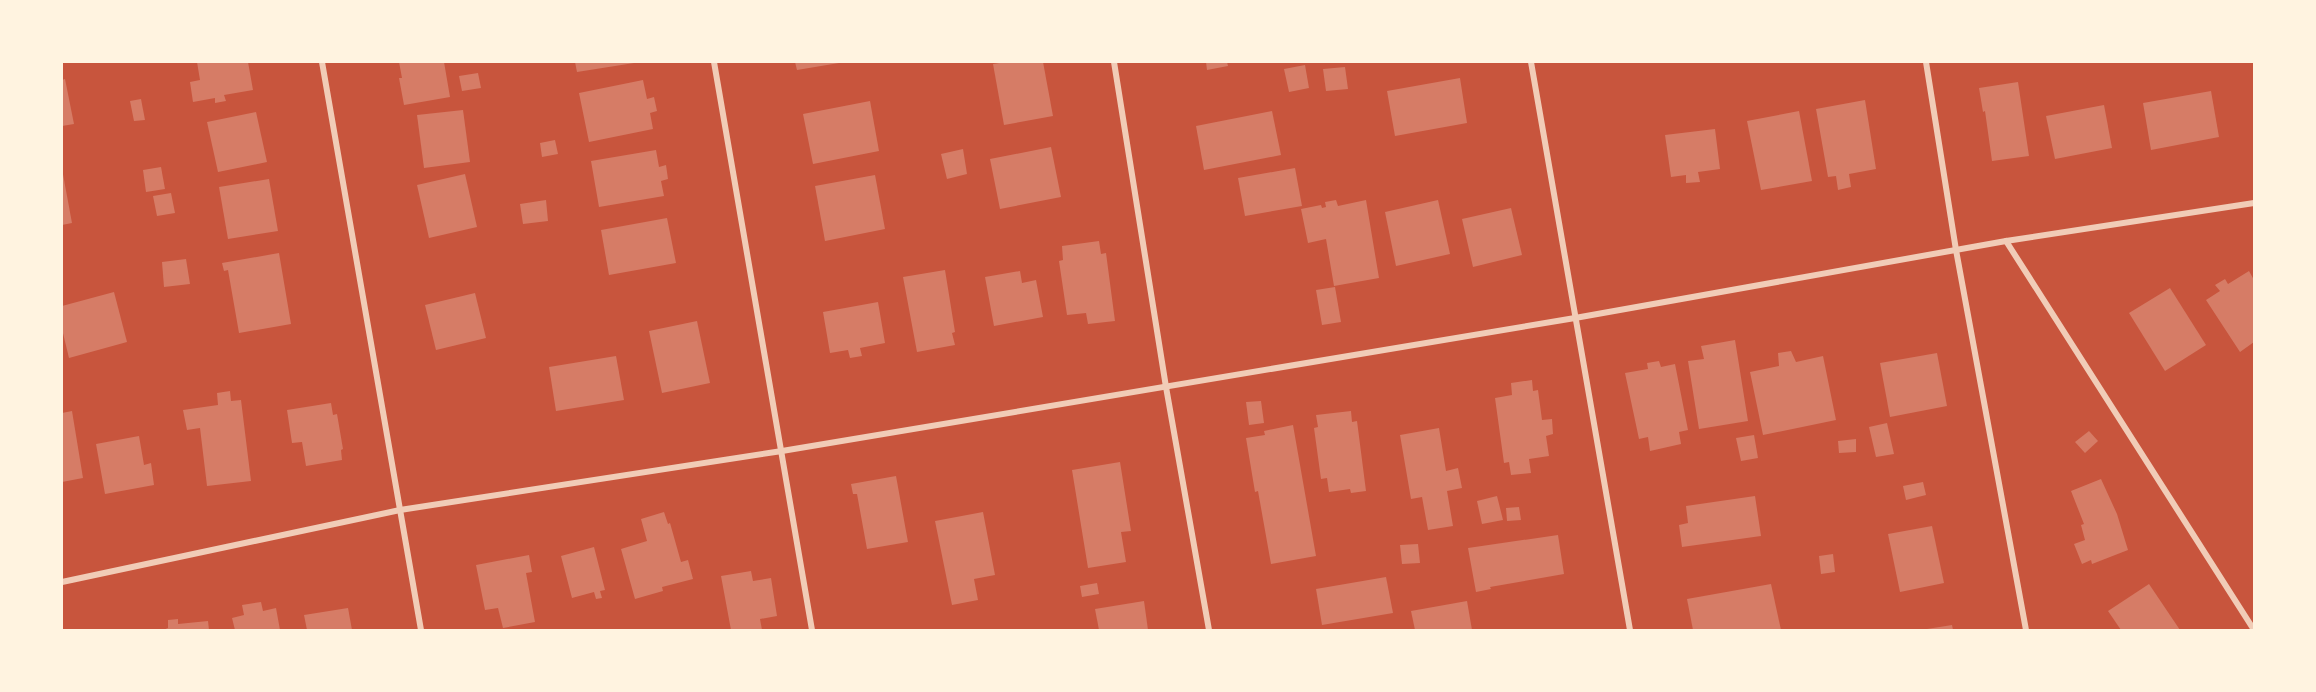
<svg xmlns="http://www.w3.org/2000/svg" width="2316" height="692" font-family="'DejaVu Sans',sans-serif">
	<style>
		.building { fill: #d67c66 }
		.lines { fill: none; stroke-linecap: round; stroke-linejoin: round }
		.minor { stroke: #f1ccb7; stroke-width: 6 }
	</style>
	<rect width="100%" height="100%" fill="#c8553d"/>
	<g class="building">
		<path d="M197,62H248L253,90L224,95L226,101L215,103V98L193,102L190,82L200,80Z"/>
		<path d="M399,62H444L450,97L404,105L399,78H402Z"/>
		<path d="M575,62H634V63L577,72Z"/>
		<path d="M795,62H839V63L797,70Z"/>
		<path d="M1006,62H1043L1053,116L1004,125L993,64Z"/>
		<path d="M1206,62H1227L1228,66L1207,70Z"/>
		<path d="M1305,65L1309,88L1289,92L1284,69Z"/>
		<path d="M1345,67L1348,89L1326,91L1323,69Z"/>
		<path d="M478,73L481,88L462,91L459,76Z"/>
		<path d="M1460,78L1467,123L1395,136L1387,91Z"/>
		<path d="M65,79L74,124L62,126V80Z"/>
		<path d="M643,80L647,99L654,97L657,111L650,113L653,129L589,142L579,93Z"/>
		<path d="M2018,82L2029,156L1992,161L1985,111L1983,112L1979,88Z"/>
		<path d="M2211,91L2219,137L2151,150L2143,103Z"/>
		<path d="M141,99L145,120L134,121L130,101Z"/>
		<path d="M1865,100L1876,169L1849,174L1851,187L1838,190L1836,176L1828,177L1816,109Z"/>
		<path d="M870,101L879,151L813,164L803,114Z"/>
		<path d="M2104,105L2112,148L2055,159L2046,116Z"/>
		<path d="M463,110L470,162L424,168L417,115Z"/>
		<path d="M1272,111L1281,155L1204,170L1196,126Z"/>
		<path d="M1799,111L1812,181L1761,190L1747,121Z"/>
		<path d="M256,112L267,162L218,172L207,122Z"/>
		<path d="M1715,129L1720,169L1698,172L1700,182L1686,183V175L1671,177L1665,135Z"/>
		<path d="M555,140L558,154L542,157L540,143Z"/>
		<path d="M1051,147L1061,197L1000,209L990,159Z"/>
		<path d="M963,149L967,174L947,179L941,154Z"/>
		<path d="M656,150L659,167L666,165L668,179L661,181L664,196L599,207L591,161Z"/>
		<path d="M161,167L165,189L146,192L143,170Z"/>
		<path d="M1295,168L1302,206L1245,216L1238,178Z"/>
		<path d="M62,169L72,223L62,225Z"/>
		<path d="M465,174L477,227L429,238L417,185Z"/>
		<path d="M875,175L885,229L825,241L815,186Z"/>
		<path d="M269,179L278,231L228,239L219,187Z"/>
		<path d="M171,193L175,213L157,216L153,196Z"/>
		<path d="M546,200L548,221L523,224L520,204Z"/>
		<path d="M1336,200L1338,206L1366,200L1379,278L1334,286L1326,239L1308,243L1301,209L1321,205L1322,208L1326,207L1325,202Z"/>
		<path d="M1438,200L1450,254L1396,266L1385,212Z"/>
		<path d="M1511,208L1522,255L1473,267L1462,219Z"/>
		<path d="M667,218L676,263L609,275L601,230Z"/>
		<path d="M1099,241L1101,254L1106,253L1115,321L1088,324L1086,313L1067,315L1059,261L1063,260L1062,246Z"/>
		<path d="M279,253L291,324L239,333L228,270L224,271L222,263Z"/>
		<path d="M186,259L190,284L164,287L162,262Z"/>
		<path d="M945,270L955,332L952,333L955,345L917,352L903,277Z"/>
		<path d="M1020,271L1022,283L1036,280L1043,317L994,326L985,277Z"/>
		<path d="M2249,271L2254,280V342L2240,352L2206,300L2220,291L2215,285L2225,279L2228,284Z"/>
		<path d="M1335,287L1341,322L1322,325L1316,290Z"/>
		<path d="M2170,288L2206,345L2165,371L2129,313Z"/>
		<path d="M114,292L127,342L69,358L62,329V306Z"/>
		<path d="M475,293L486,338L436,350L425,305Z"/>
		<path d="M878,302L885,343L860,348L862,356L850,358L848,350L830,353L823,312Z"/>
		<path d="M697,321L710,383L662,393L649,331Z"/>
		<path d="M1735,340L1748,421L1699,429L1688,361L1704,359L1701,346Z"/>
		<path d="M1791,351L1796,362L1823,356L1836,420L1763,435L1750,372L1779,366L1778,353Z"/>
		<path d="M1937,353L1947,406L1890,417L1880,363Z"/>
		<path d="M616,356L624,400L556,411L549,367Z"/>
		<path d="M1659,361L1661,367L1675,364L1688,430L1679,432L1681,444L1650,451L1648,437L1639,439L1625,373L1648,369L1647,363Z"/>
		<path d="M1532,380L1533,391L1538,390L1542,420L1552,419L1553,434L1546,436L1549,456L1529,459L1531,473L1511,475L1509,462L1504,463L1495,398L1512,395L1511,383Z"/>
		<path d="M230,391L231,401L241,400L251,481L207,486L200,428L187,430L183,410L218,405L217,393Z"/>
		<path d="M1261,401L1264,423L1249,425L1246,402Z"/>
		<path d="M331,403L333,415L337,414L343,449L341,450L342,460L306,466L302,442L292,443L287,410Z"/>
		<path d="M72,411L83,478L62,482V413Z"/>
		<path d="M1351,411L1352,422L1357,421L1366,491L1351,493L1350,489L1329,492L1327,478L1321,479L1314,428L1318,427L1316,415Z"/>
		<path d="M1887,423L1894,454L1876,457L1869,427Z"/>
		<path d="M1293,425L1316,556L1271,564L1258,491L1255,492L1246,438L1265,435L1264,431Z"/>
		<path d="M1439,428L1446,471L1458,468L1462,488L1447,491L1453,526L1428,530L1422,497L1411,499L1400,435Z"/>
		<path d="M2089,431L2098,441L2085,453L2075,442Z"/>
		<path d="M1754,435L1758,458L1741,461L1736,438Z"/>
		<path d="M139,436L144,465L151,463L154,485L105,494L96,444Z"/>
		<path d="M1856,439V452L1839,453L1838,441Z"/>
		<path d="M1120,462L1131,531L1121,532L1126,562L1088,568L1072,470Z"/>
		<path d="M896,476L908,542L867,549L857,494H853L851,484Z"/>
		<path d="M2101,479L2117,514L2128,550L2092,564L2091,560L2082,564L2074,544L2085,540L2081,525L2084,524L2071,491Z"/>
		<path d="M1923,482L1926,495L1906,500L1903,486Z"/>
		<path d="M1497,496L1503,520L1482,524L1477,501Z"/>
		<path d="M1755,496L1761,536L1682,547L1679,525L1688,523L1686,506Z"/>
		<path d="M1519,507L1521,520L1507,521L1506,508Z"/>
		<path d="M664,512L668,524L670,523L681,562L688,560L693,579L662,587L663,591L635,599L621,549L647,541L641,519Z"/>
		<path d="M983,512L995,575L974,579L978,600L952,605L935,521Z"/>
		<path d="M1932,526L1944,583L1900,592L1888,534Z"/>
		<path d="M1558,535L1564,574L1490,587L1491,589L1476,592L1468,548Z"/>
		<path d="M1418,544L1420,563L1402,564L1400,545Z"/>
		<path d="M594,547L605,590L600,591L602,598L596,599L594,592L572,598L561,556Z"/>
		<path d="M1833,554L1835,572L1821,574L1819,556Z"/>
		<path d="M529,555L532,572L526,573L535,622L503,628L498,608L485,610L476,565Z"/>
		<path d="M751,571L753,581L771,578L777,616L760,619L762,630H731L721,576Z"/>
		<path d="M1386,577L1393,613L1322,625L1316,589Z"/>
		<path d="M1097,583L1099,594L1082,597L1080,586Z"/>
		<path d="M1771,584L1781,630H1693L1687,599Z"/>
		<path d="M2149,584L2180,630H2121L2108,611Z"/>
		<path d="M1144,601L1148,630H1099L1095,609Z"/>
		<path d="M1467,601L1472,630H1415L1411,611Z"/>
		<path d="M261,602L263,611L276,608L280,630H235L232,618L244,615L242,605Z"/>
		<path d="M348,608L352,630H307L304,615Z"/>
		<path d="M178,619V624L208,621L209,630H163L168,628V620Z"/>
		<path d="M1952,625L1953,630H1927V629Z"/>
	</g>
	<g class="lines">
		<g class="minor">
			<path d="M322,62L421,630"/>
			<path d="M714,62L812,630"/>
			<path d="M1114,62L1166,387L1209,630"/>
			<path d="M1531,62L1630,630"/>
			<path d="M1926,62L1956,250L2026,630"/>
			<path d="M2006,241L2254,630"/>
			<path d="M62,582L400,510L782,451L1575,318L2006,241L2254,203"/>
		</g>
	</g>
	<rect width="2316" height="692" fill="none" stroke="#fff3e0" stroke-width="126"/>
</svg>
